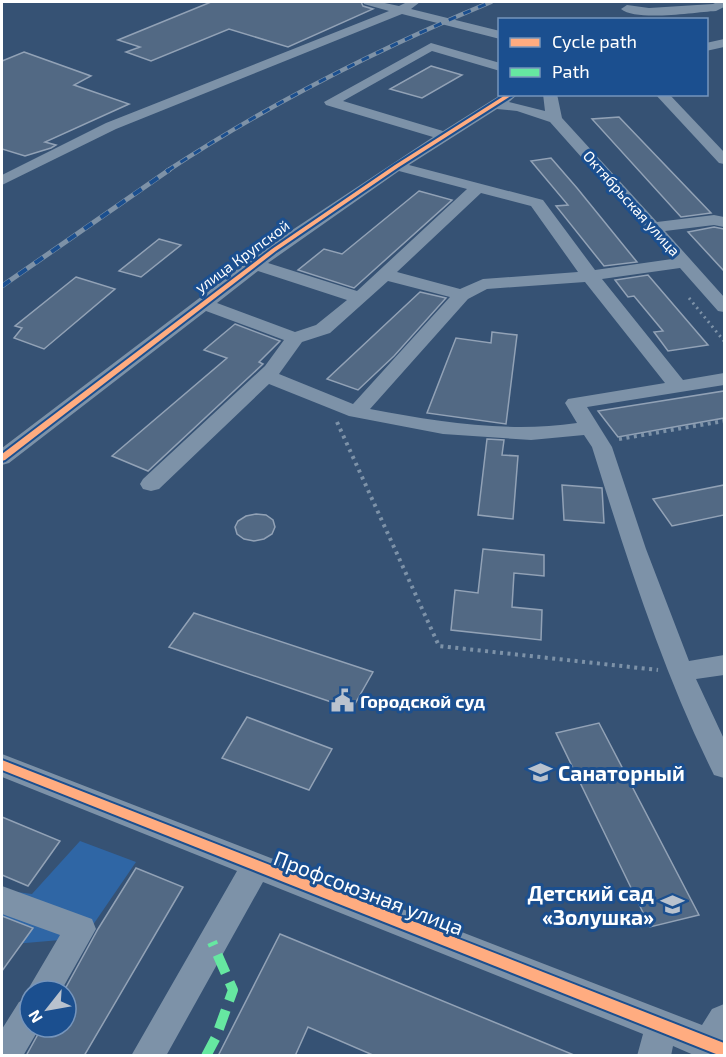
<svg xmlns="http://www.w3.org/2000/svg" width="726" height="1057" font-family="'Exo 2',sans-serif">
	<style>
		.green { fill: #2f66a5 }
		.building { fill: #526984; stroke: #92a2b6; stroke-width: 1.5 }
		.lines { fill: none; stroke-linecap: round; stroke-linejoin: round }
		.path-far1 { stroke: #7d92a8; stroke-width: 3; stroke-dasharray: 2 4; stroke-linecap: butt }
		.path { stroke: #7d92a8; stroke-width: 4; stroke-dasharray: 3 4.5; stroke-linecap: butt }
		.minor { fill: #7d92a8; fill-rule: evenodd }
		.rail-far1-casing { stroke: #7e92a7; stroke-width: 4.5 }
		.rail-casing { stroke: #7e92a7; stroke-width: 5 }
		.rail-far1 { stroke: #1b4f8f; stroke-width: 3; stroke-dasharray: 8; stroke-linecap: butt }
		.rail { stroke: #1b4f8f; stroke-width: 4; stroke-dasharray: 10; stroke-linecap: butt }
		.quiet { stroke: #66e7a1; stroke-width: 10; stroke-dasharray: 20 10; stroke-linecap: butt }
		.cycleway-casing { stroke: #1b4f8f; stroke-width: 4 }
		.cycleway { fill: #ffac80; fill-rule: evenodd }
		.labels { text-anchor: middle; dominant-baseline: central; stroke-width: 6; stroke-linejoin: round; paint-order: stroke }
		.far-street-label { font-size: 15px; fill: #fff; stroke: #1b4f8f }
		.poi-label { font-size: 18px; font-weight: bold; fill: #fff; stroke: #1b4f8f; text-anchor: start }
		.near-poi-label { font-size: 21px; font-weight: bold; fill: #fff; stroke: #1b4f8f; text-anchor: start }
		.near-street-label { font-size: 21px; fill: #fff; stroke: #1b4f8f }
	</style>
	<rect width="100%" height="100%" fill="#365274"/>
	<path class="green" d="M80,841L136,862L84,938L2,945V890L32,894Z"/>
	<g class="building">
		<path d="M211,2H361L363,6L373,9L288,47L229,29L151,61L126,52L140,47L118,40Z"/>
		<path d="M24,52L91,76L74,85L129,104L45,142L56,145L51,148L25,156L2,149V61Z"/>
		<path d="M431,66L462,75L422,98L390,89Z"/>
		<path d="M619,117L711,213L681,217L592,119Z"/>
		<path d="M551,158L577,188L637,262L604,266L556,206L568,205L531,161Z"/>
		<path d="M419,191L452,200L354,288L298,270L324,249L342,254Z"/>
		<path d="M714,227L724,229V271L688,232Z"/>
		<path d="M159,239L181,245L141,277L119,271Z"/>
		<path d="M648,275L708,345L668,351L654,332L663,331L634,296L628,297L615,280Z"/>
		<path d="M76,277L115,289L44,349L14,338L22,328L15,326Z"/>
		<path d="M420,292L446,298L394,356L358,390L327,379Z"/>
		<path d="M235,324L280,341L259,362L263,364L148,471L112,456L227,358L204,350Z"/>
		<path d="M492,332L517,335L506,424L427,413L456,338L491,343Z"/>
		<path d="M724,391V418L618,437L598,411Z"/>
		<path d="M487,439L504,440L502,455L518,456L513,519L478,515Z"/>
		<path d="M562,485L602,488L604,523L564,520Z"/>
		<path d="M724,485V515L672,526L653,499Z"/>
		<path d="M256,514L266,515L273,520L275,527L272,534L264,539L254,541L244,539L237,534L235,527L238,521L246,516Z"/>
		<path d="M483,549L544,555V576L514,573L512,607L542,610L541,640L451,630L455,590L478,593Z"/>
		<path d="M194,613L373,672L352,709L169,647Z"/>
		<path d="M247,717L332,749L309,790L222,758Z"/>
		<path d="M599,723L699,915L650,927L556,733Z"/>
		<path d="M2,817L60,841L28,886L2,875Z"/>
		<path d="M136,868L183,887L84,1056H26L42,1027H66V991H64L98,929Z"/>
		<path d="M2,916L33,928L2,971Z"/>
		<path d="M280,934L574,1055V1056H375L308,1027L295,1056H218Z"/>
	</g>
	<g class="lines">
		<path class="path-far1" d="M689,298L724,341"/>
		<g class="path">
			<path d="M337,422L439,646L658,670"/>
			<path d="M619,439L724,421"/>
		</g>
		<g class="minor">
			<path d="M363,2H380L399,6L407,2H420L411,9L500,31V39L402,14L116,129L2,185V175L106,123L389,11L364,4Z"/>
			<path d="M717,2H724V7L716,11C695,12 637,22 621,9L627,5L649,8L713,4Z"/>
			<path d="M724,39V47L706,51V43Z"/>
			<path d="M431,43L500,63V71L432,51L343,101L443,131L502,94H518L509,102L545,111L543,94H557L562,118L657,222L714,215L724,217V227L714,225L665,231L724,297V312L718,311L680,268L602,279L683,380L724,373V385L587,407L612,447L646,549L689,661L724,655V675L696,679L724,739V778L714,775C662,670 627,559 592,447L584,435L531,440L443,434L349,416L269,384L159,489L151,491L143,489L140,484L143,479L265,366L284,340L206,311L9,463L2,465V448L268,246L433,137L326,105L324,102ZM497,109L517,111L550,122L672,259L595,270L543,200L409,165ZM399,171L467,189L357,291L268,263ZM481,193L531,206L578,272L483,279L460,289L397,272ZM258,271L347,300L316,325L295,332L217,303ZM388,281L450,297L353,404L279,374L302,342L330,333ZM585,282L665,383L568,399L565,403L577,423C508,433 438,422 370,409L468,299L487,289Z"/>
			<path d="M655,94H669L724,152V164L719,163Z"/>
			<path d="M2,754L702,1025L712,1009L724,1004V1056H696L673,1046L671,1056H637L643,1034L263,882L166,1056H131L237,871L2,777Z"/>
			<path d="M2,886L92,919L96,929L61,991H30V1027H40L23,1056H2V1029L19,1002L30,997L27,991L60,935L2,914Z"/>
		</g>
		<defs>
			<path id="rail-far1" d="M167,171C269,104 378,49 491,2"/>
			<path id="rail" d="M2,286L169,170"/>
		</defs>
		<use href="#rail-far1" class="rail-far1-casing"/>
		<use href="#rail" class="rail-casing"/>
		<use href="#rail-far1" class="rail-far1"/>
		<use href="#rail" class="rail"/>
		<path class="quiet" d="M206,1056L216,1037L233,990L212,942"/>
		<defs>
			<g id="cycleway">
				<path d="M507,94H514L399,167L276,251L5,460L2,461V454L272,249L395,165Z"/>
				<path d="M2,760L724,1043V1056H721L2,770Z"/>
			</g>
		</defs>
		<use href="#cycleway" class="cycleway-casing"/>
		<use href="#cycleway" class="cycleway"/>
	</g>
	<defs>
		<symbol id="civic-bare" viewBox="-9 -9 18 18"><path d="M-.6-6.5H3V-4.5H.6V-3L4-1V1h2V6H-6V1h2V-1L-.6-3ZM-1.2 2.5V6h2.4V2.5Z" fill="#b9c2ce" stroke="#1b4f8f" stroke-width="2.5" paint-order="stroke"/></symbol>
		<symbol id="school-bare" viewBox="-9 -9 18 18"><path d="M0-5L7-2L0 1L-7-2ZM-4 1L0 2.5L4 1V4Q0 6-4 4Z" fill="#b9c2ce" stroke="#1b4f8f" stroke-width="2.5" paint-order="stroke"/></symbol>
	</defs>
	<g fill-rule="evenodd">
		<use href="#civic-bare" x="326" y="684" width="33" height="33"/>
		<use href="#school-bare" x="524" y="756" width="33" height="33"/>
		<use href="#school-bare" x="656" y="888" width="33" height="33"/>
	</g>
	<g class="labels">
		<g class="far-street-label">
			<text transform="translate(632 203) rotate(48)">Октябрьская улица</text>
			<text transform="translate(242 256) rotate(-36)">улица Крупской</text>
		</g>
		<g class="poi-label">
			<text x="360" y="701">Городской суд</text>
		</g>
		<g class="near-poi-label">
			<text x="558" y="772">Санаторный</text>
			<text x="654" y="892" text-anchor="end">Детский сад<tspan x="654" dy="24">«Золушка»</tspan></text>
		</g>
		<g class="near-street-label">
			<text transform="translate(369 892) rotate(21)">Профсоюзная улица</text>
		</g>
	</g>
	<rect width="726" height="1057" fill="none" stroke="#ffffff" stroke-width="6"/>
	<rect x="498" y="18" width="210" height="78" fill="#1b4f8f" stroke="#7695bc" stroke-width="1.5"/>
	<rect x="510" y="38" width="30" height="9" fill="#ffac80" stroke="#7695bc" stroke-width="1.5"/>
	<text x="552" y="48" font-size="18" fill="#ffffff">Cycle path</text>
	<rect x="510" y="68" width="30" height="9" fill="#66e7a1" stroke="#7695bc" stroke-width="1.5"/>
	<text x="552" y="78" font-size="18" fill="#ffffff">Path</text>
	<g transform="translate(48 1009) rotate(239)"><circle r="28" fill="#1b4f8f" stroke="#7695bc" stroke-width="1.5"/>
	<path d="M0-4.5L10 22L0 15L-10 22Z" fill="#b9c2ce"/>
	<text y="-9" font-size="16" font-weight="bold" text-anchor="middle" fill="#ffffff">N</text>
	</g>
</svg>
